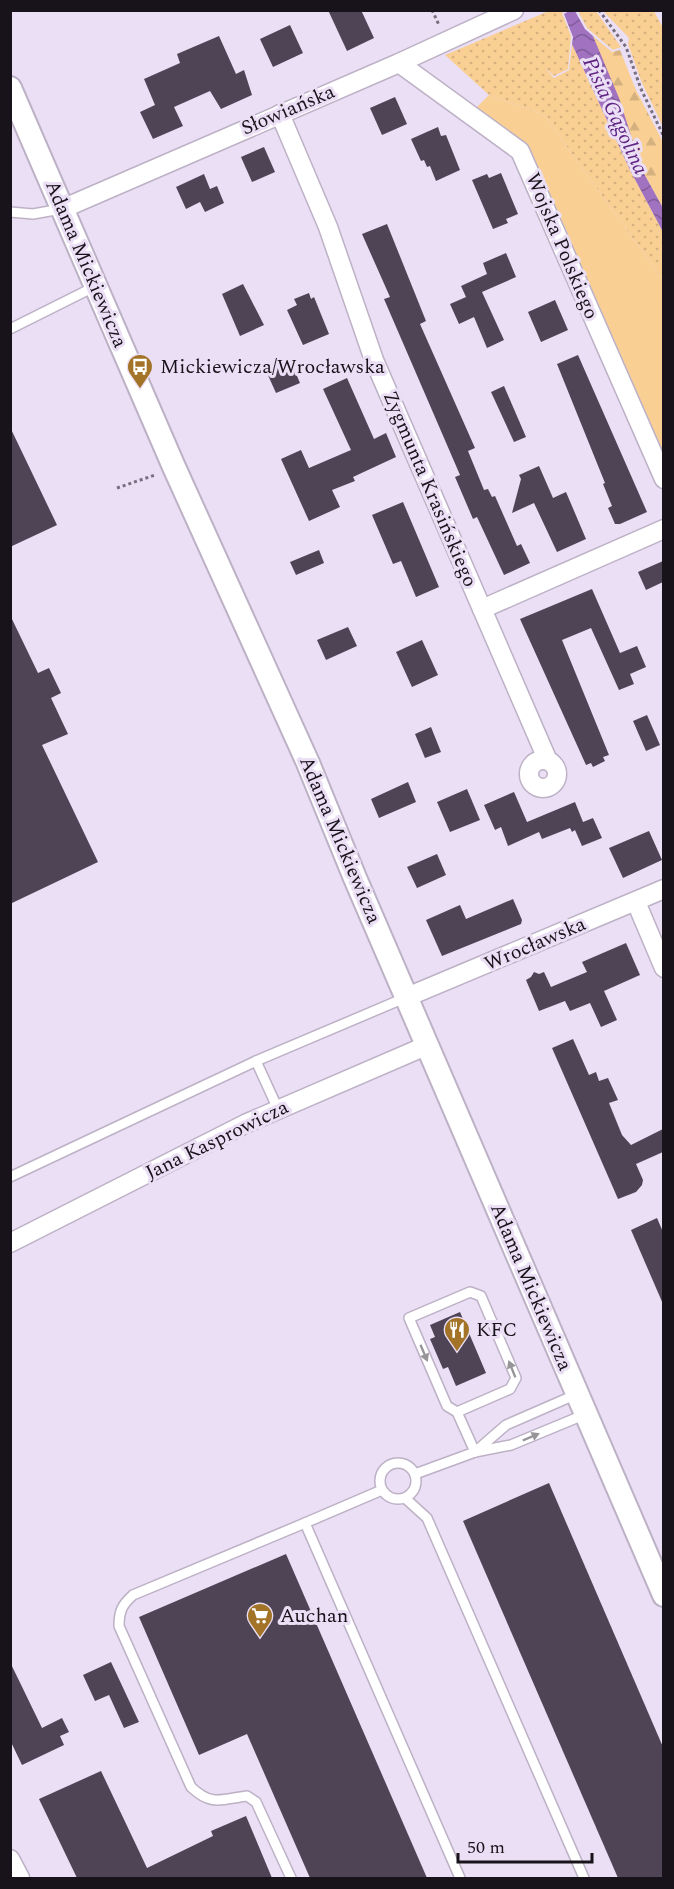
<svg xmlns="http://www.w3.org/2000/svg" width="674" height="1889" font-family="Spectral,serif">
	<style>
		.grass { fill: url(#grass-dots) }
		.forest { fill: url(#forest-firs) }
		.green { fill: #f9cf94 }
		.water { fill: url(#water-waves) }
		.building { fill: #4f4456 }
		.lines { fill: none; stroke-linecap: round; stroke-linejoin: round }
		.service-casing { stroke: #bdb1c6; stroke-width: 12 }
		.minor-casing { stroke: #bdb1c6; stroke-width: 21 }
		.tertiary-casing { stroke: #bdb1c6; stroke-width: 26 }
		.path { stroke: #776f7d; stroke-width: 3; stroke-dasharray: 3 3; stroke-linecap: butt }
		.service { stroke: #fff; stroke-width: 9 }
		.minor { stroke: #fff; stroke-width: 18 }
		.tertiary { stroke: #fff; stroke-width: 22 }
		.oneway { fill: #979598 }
		.labels { text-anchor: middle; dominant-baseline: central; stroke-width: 6; stroke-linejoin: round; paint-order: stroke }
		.street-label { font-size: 20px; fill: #18131b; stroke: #ebdff5 }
		.poi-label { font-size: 20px; fill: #18131b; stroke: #ebdff5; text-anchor: start }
		.water-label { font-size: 21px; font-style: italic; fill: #602583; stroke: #ebdff5 }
	</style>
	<defs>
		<pattern id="grass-dots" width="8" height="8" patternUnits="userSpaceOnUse" patternTransform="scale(1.5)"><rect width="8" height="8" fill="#f9cf94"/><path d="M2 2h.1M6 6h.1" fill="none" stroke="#d5b17f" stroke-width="1.8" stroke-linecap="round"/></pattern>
		<pattern id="forest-firs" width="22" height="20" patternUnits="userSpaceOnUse" patternTransform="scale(1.5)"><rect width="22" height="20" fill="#f9cf94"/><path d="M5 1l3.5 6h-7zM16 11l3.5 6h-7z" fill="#d5b17f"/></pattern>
		<pattern id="water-waves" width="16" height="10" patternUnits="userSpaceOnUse" patternTransform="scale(1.5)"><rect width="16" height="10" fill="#a072c0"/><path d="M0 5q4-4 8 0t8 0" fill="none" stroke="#815c9b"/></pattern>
	</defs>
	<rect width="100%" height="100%" fill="#ebdff5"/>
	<g class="grass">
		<path d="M549,11H567L562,13L571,36L568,69L554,76L545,68L554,78L569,70L572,44L630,170L663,232V280L544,115L489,95L445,55Z"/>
		<path d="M578,11H596L621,47L613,50L587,28Z"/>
		<path d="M603,11H654L663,28V127L642,83L628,44L629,38Z"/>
	</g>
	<path class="forest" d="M593,36L612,52L620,50L636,90L663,142V208L642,170Z"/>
	<path class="green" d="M489,95L544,115L663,280V452L547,187L526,145L477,107Z"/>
	<path class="water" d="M571,10L575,11L585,29L593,36L619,98L642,170L663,208V232L630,170L572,44L573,37L564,14Z"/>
	<g class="building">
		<path d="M328,10H361L374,38L347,51Z"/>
		<path d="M290,25L303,53L273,67L260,39Z"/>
		<path d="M219,36L236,74L244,70L252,95L221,109L210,91L174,107L183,126L153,139L140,112L155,105L144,79L180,63L177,54Z"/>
		<path d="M395,97L407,124L382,135L370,108Z"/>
		<path d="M438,127L441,136L446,135L460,170L436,181L430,166L427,167L424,160L421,161L411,139Z"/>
		<path d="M264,147L275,172L252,182L241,157Z"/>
		<path d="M501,173L518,214L506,219L508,223L493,229L472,180L487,174L489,178Z"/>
		<path d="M204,174L210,189L217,186L224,203L205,212L200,202L186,209L176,187Z"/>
		<path d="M387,224L426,321L420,324L475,448L468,451L484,490L488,489L492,497L495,496L517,546L521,544L530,563L504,575L477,517L473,519L455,477L460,475L384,299L390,297L362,234Z"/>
		<path d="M506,253L516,277L482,292L504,340L487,348L474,317L459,324L450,304L466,297L461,286L487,274L483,263Z"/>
		<path d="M243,284L264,325L240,336L222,294Z"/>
		<path d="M309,293L311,299L314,297L329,334L303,345L287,310L297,305L294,299Z"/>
		<path d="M555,300L568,330L541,342L528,312Z"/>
		<path d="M578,355L647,512L620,524H615L608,508L612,506L603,484L605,483L557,364Z"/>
		<path d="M291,362L300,383L276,393L267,373Z"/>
		<path d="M347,378L374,439L386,433L396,457L353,477L355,481L332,490L340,507L309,521L281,459L301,450L309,468L351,450L323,389Z"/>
		<path d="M504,386L526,437L514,442L491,392Z"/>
		<path d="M10,427L57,525L10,547Z"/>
		<path d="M539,466L553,498L566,492L586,539L557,552L534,503L512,513L521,479L519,475Z"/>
		<path d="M403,502L439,587L416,597L401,561L393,564L372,515Z"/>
		<path d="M319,550L324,563L296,575L290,562Z"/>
		<path d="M663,561V582L646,590L638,572Z"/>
		<path d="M592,589L620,653L637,646L646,667L630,674L634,684L619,690L591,628L562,640L609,755L603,757L605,761L593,767L591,763L586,765L520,619Z"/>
		<path d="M10,615L38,673L49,668L61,693L51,698L68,734L42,745L98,862L10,904Z"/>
		<path d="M348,627L357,646L326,660L317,640Z"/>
		<path d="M422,640L438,675L412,687L396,652Z"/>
		<path d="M647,715L660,745L646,751L633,721Z"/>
		<path d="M431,727L441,752L425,758L415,734Z"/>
		<path d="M408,782L416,802L379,818L371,799Z"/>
		<path d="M467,789L480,820L450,832L437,802Z"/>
		<path d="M514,792L527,822L575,802L583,822L593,818L602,838L582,846L575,830L572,832L570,828L542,839L539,832L508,846L501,827L495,830L484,805Z"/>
		<path d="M649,831L662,860L623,878L609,848Z"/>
		<path d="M437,854L446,875L417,888L407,867Z"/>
		<path d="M513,899L522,920L521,924L442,956L426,920L460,905L466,919Z"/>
		<path d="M626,943L640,975L604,991L617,1020L601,1027L590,1003L570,1011L565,1001L539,1011L526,980L531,977L534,972L539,974L544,972L551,987L587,972L582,962Z"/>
		<path d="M573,1039L589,1075L596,1072L599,1081L608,1078L618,1100L609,1103L622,1135L631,1145L663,1129V1152L636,1164L643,1180L642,1185L636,1192L618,1199L552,1048Z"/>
		<path d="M657,1218L663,1232V1304L631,1230Z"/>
		<path d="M460,1312L486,1373L456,1386L448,1367L443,1369L430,1339L435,1337L430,1325Z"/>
		<path d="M549,1483L663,1747V1878H618L463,1521Z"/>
		<path d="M286,1554L427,1878H310L247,1734L199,1755L139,1617Z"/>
		<path d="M10,1662L42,1728L62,1718L69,1732L60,1736L64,1745L22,1765L10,1740Z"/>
		<path d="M111,1662L139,1722L124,1728L109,1695L95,1701L83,1675Z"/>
		<path d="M101,1771L147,1868L213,1836L211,1831L246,1816L272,1878H77L39,1799Z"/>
	</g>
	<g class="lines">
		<defs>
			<g id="service">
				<path d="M10,212L33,214L61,209"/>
				<path d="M10,329L94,287"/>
				<path d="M256,1061L407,997"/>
				<path d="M10,1177L256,1061L278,1109"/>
				<path d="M457,1412L510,1389L516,1378L481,1296L470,1292L409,1318L447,1406L457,1412L475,1452"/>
				<path d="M475,1452L506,1425L577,1394"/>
				<circle cx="398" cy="1481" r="18"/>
				<path d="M415,1474L475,1452L511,1445L586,1414"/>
				<path d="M382,1490L305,1523L460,1878"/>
				<path d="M405,1498L427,1518L584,1878"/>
				<path d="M291,1878L256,1802L247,1796C222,1799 212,1807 191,1787L119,1626C119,1611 122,1605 133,1595L305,1523"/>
			</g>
			<g id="minor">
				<path d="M399,63L520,151L664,479"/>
				<path d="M280,114L328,227L374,360L548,761"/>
				<path d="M62,209L399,63L514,10"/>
				<path d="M482,609L664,529"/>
				<circle cx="543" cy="774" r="14"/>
				<path d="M636,902L664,968"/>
				<path d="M407,997L664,889"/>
				<path d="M10,1243L245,1124L428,1045"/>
				<path d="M10,1859L20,1878"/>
			</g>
			<path id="tertiary" d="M10,88L174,467L308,763L355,878L664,1595"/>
		</defs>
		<use href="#service" class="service-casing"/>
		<use href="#minor" class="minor-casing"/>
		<use href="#tertiary" class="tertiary-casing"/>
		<g class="path">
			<path d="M432,10L439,25"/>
			<path d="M599,10L626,47L641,89L664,137"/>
			<path d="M117,488L155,475"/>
		</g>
		<use href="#service" class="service"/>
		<use href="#minor" class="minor"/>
		<use href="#tertiary" class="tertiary"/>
	</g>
	<defs><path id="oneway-solid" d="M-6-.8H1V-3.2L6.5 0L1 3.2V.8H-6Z" transform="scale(1.5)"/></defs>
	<g class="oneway">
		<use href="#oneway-solid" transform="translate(424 1353) rotate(67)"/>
		<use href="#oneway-solid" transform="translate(512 1369) rotate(-112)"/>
		<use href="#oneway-solid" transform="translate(531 1437) rotate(-23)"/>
	</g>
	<defs>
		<symbol id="bus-pin" viewBox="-11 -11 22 30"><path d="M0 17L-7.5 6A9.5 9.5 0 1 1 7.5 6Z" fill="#a37327" stroke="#ebdff5"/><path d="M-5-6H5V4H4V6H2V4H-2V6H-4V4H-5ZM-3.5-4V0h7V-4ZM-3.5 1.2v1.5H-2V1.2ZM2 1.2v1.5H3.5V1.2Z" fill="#fff"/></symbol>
		<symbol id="restaurant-pin" viewBox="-11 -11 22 30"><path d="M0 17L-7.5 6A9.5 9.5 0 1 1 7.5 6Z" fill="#a37327" stroke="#ebdff5"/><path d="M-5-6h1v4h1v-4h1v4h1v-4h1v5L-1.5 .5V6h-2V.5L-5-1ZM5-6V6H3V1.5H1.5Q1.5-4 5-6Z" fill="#fff"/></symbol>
		<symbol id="supermarket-pin" viewBox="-11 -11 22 30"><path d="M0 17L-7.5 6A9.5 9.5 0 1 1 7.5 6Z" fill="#a37327" stroke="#ebdff5"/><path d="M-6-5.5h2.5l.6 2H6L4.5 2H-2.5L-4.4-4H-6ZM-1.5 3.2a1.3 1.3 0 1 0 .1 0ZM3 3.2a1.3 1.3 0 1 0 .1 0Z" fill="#fff"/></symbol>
	</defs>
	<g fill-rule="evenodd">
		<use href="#bus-pin" x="125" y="352" width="30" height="40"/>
		<use href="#restaurant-pin" x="442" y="1315" width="30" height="40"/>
		<use href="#supermarket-pin" x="245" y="1601" width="30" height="40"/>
	</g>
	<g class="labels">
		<g class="street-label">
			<text transform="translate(288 110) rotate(-23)">Słowiańska</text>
			<text transform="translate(562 246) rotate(67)">Wojska Polskiego</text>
			<text transform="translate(86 264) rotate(67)">Adama Mickiewicza</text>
			<text transform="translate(430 489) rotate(67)">Zygmunta Krasińskiego</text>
			<text transform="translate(340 840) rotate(67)">Adama Mickiewicza</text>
			<text transform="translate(535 944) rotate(-23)">Wrocławska</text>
			<text transform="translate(217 1140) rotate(-26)">Jana Kasprowicza</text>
			<text transform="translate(531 1287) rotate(67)">Adama Mickiewicza</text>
		</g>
		<g class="poi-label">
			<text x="160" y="367">Mickiewicza/Wrocławska</text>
			<text x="476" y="1330">KFC</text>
			<text x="280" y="1616">Auchan</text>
		</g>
		<g class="water-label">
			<text transform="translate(615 116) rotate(65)">Pisia Gągolina</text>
		</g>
	</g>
	<rect width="674" height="1889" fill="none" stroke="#18131b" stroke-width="24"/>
	<path d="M458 1853v9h134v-9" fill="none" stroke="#18131b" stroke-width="3"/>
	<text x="467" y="1853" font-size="18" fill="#18131b" stroke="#ebdff5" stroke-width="4.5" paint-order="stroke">50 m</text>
</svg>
